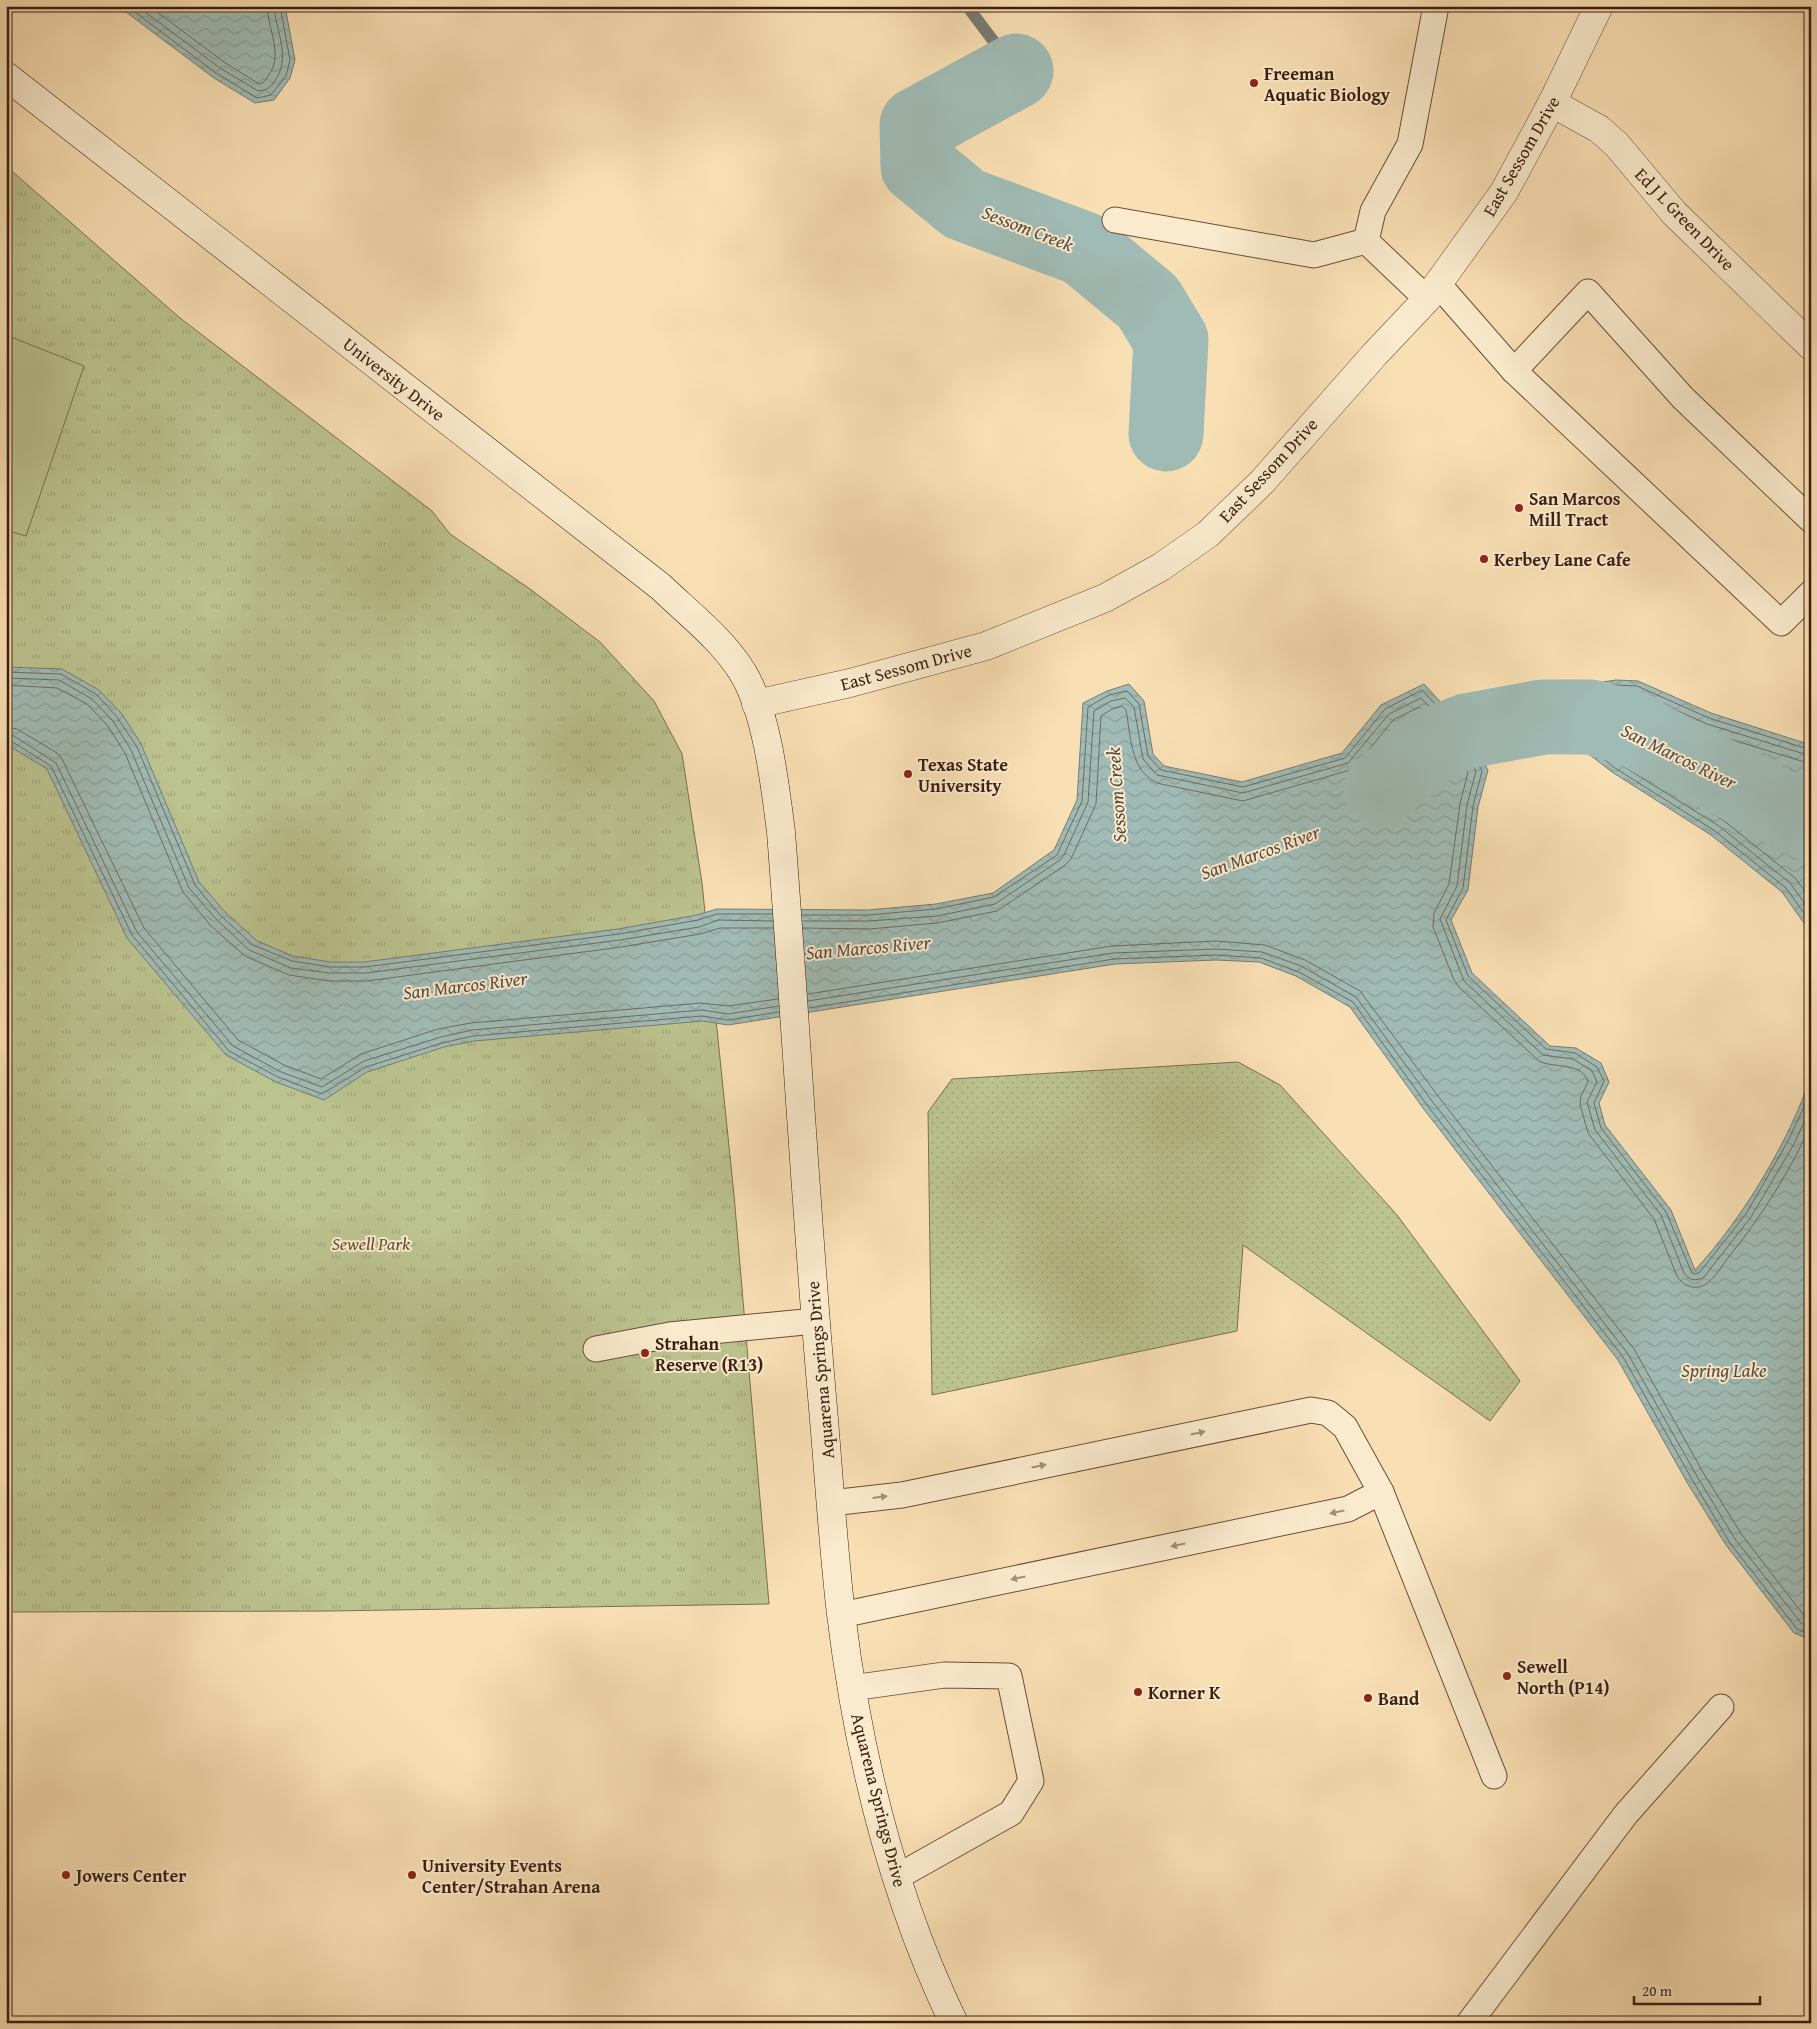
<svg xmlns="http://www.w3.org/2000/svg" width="1817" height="2029" font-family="'Gentium Book Plus',serif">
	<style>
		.grass { fill: url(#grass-dots); stroke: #7a7050 }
		.park { fill: url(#park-tufts); stroke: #7a7050 }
		.pitch { fill: #bbc38f; stroke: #7a7050 }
		.water { fill: url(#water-waves); stroke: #777c73 }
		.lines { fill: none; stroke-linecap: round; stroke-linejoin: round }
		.shore { stroke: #6d6c62; stroke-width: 1 }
		.stream { stroke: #777c73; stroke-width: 12 }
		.river { stroke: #a0bbb5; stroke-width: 75 }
		.service-casing { stroke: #6a4e39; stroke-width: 27 }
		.minor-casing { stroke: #6a4e39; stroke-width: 29 }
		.tertiary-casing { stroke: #6a4e39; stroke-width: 29 }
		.secondary-casing { stroke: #3a1e10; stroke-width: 29 }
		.service { stroke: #fbebce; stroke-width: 25 }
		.minor { stroke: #fbebce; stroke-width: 28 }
		.tertiary { stroke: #fbebce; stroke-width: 28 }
		.secondary { stroke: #fbebce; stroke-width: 28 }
		.oneway { fill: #a48f78 }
		.poi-dot { fill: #8f2418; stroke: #fbebce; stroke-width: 2 }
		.labels { text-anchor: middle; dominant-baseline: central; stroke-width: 4; stroke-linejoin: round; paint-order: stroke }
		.poi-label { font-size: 18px; font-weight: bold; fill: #3a1e10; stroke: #fbebce; text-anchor: start }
		.street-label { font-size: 18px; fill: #3a1e10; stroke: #fbebce }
		.park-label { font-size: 18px; font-style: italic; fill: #615036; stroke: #fbebce }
		.water-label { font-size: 19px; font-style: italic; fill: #594d42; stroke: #fbebce }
	</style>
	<defs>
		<pattern id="grass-dots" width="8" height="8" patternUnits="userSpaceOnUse" patternTransform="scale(1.25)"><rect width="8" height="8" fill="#bbc38f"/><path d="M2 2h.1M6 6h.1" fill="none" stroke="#a2a77a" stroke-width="1.8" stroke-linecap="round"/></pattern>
		<pattern id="park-tufts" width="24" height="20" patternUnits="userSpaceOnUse" patternTransform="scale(1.25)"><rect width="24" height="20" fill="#bbc38f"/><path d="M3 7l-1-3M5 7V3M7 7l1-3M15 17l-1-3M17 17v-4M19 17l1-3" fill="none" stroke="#a2a77a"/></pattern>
		<pattern id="water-waves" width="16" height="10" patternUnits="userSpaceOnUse" patternTransform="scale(1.25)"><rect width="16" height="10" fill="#a0bbb5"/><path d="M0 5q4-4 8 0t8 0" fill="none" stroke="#8ba09b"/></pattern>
	</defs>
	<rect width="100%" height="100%" fill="#f9e0b4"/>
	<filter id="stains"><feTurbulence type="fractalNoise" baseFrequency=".004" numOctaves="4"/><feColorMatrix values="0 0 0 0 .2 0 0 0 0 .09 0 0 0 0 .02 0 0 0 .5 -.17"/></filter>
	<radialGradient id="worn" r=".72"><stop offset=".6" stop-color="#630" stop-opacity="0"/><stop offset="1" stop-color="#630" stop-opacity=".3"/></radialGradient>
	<path class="grass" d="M1238,1062L1280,1085L1397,1215L1520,1381L1490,1421L1243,1245L1237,1331L932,1395L928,1112L952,1079Z"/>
	<path class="park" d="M6,166L180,318L432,511L450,534L530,589L600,642L654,701L682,754L702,883L734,1195L769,1604L329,1611L6,1612Z"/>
	<path class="pitch" d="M6,335L84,366L26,536L6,530Z"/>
	<g class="water">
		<path d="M118,6H285L295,60L290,78L274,100L255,103L214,78Z"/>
		<path d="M6,667L62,669L99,690L122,714L141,744L199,882L224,911L257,941L293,956L330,962H364L618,929L697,915L717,909L868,910L936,904L993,893L1054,850L1077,800L1083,703L1107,691L1129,684L1144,701L1153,754L1164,766L1242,782L1342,753L1381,705L1424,684L1467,731L1488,770L1478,807L1468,890L1451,920L1472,973L1550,1046L1576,1048L1601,1063L1609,1082L1599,1103L1605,1125L1671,1210L1695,1270C1741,1221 1790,1140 1811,1076V1640L1794,1633L1726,1545L1688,1484L1618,1360L1423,1108L1350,1007L1296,976L1259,962L1216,960L1115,964L728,1025L703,1021L474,1041L444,1047L367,1072L324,1100L276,1082L226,1055L127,938L47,769L6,744Z"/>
		<path d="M1616,680L1638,681L1711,713L1811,745V933L1782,892L1711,835L1612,772L1586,752L1596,683Z"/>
	</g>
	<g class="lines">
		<g class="shore">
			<path d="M127,6L216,73L257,98L271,95L286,76L290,60L280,6"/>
			<path d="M137,6L220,68L258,91C266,90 269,89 274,82C292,58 276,33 274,6"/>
			<path d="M149,6L224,62L259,84C264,83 265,81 268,76C284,57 268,29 267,6"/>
			<path d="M6,672L61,674L96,694L117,717L137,747L195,885L220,915L253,945L292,961L330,967H365L619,934L698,920L717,914H772"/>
			<path d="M6,678L59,680L92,699L113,721L131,750L189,888L216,919L249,950L291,968L329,973H366L620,940L699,927L718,920L773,921"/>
			<path d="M6,685L57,688L87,704L107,725L125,753L183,892L210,925L245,956L289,975L329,981H367L621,947L700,934L720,928H773"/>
			<path d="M6,727L17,729L57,753L62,759L144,928L238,1040L284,1065L321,1079L361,1054L438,1029L471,1023L701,1003L728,1006L778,999"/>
			<path d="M6,734L14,736L56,763L137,932L233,1046L281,1072L322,1087L364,1061L441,1037L472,1030L702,1010L728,1014L779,1006"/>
			<path d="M6,740L11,741L51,766L132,935L229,1051L278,1077L322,1094L366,1067L442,1043L473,1036L702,1016L728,1020L779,1012"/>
			<path d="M1811,750L1709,718L1637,686L1616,685L1600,689L1591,749L1615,768L1715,831L1786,888L1811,923"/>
			<path d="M1811,756L1707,724L1636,692L1616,691L1606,694L1599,748L1618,763L1719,826L1790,883L1811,912"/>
			<path d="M1811,764L1704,731L1634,700L1617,699L1613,701L1607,745L1623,757L1723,820L1795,878L1811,899"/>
			<path d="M802,915H868L936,909L994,897L1057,855L1082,801L1088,707L1109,695L1127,691L1139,704L1148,756L1161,770L1243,787L1345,758L1385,709L1422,690L1463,734L1482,771L1473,806L1463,888L1446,920L1468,976L1546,1049L1575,1053L1597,1067L1604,1081L1594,1103L1601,1128L1666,1212L1692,1273L1696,1274L1700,1272L1746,1214L1788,1141L1811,1092"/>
			<path d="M803,921H869L937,916L995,904L1060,860L1064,855L1088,802L1094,711L1111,701L1125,698L1134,707L1143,759L1157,775L1243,793L1348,763L1389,714L1421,698L1458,738L1476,771L1467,805L1457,886L1440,919L1464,981L1543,1055L1573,1059L1592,1071L1597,1082L1587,1102L1595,1130L1661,1215L1684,1273C1689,1280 1696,1282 1704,1277L1751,1217L1794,1144L1811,1107"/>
			<path d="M803,928L869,929L937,923L997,911L1064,866L1071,859L1096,804L1101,716L1114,708L1122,706L1126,710C1131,736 1130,775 1161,784L1243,801L1347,771L1356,766L1393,720L1419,707L1451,742L1468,772L1460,804L1449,884L1434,913L1433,927L1454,980L1459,987L1539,1061C1554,1069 1582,1061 1588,1082L1581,1096L1580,1104L1588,1133L1654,1219L1677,1276C1683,1286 1695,1291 1706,1284C1715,1278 1722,1266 1728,1258C1761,1217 1789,1173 1811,1125"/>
			<path d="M808,994L1112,946L1216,941L1265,945L1305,960L1360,991L1438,1096L1634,1349L1704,1474L1742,1535L1805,1617L1811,1620"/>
			<path d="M808,1001L1113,953L1216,949L1262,952L1301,966L1356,997L1432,1101L1628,1354L1698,1478L1735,1539L1801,1623L1811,1628"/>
			<path d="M809,1008L1114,959L1216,955L1261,958L1299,972L1353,1002L1427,1105L1623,1357L1693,1481L1730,1543L1797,1629L1811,1635"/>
		</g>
		<path class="stream" d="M967,6L1016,71"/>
		<g class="river">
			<path d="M1016,71L917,125L918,166L964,204L1084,249L1148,302L1171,340L1166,434"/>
			<path d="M1381,789L1431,745L1467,731L1543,717H1591L1632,729L1811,824"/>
		</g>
		<defs>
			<g id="service">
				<path d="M1115,220L1314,255L1366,241"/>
				<path d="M1438,284L1514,371L1588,292L1683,398L1811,520"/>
				<path d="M1427,299L1366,241L1373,211L1410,144L1436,6"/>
				<path d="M1514,371L1781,623L1811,593"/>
				<path d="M596,1349L670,1335L815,1321"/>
				<path d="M831,1503L902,1495L1311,1410L1328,1413L1345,1427L1381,1492L1494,1776"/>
				<path d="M841,1615L1348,1509L1381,1492"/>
				<path d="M852,1688L944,1675L1009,1676L1031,1781L1011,1813L897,1877"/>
				<path d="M1469,2023L1626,1814L1721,1707"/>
			</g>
			<path id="minor" d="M1552,103L1599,129L1617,145L1674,213L1811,346"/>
			<path id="tertiary" d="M756,704L850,683L986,646L1105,598L1161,567L1208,534L1262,482L1375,354L1427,299L1504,192L1552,103L1599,6"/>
			<path id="secondary" d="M6,76L661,587C689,614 723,640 743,673C767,713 775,785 781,832C796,1024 806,1216 823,1408C829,1477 833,1546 841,1614C858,1754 892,1895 954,2023"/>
		</defs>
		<use href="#service" class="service-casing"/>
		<use href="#minor" class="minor-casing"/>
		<use href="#tertiary" class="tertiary-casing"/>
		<use href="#secondary" class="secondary-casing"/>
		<use href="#service" class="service"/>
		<use href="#minor" class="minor"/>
		<use href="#tertiary" class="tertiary"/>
		<use href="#secondary" class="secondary"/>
	</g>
	<defs><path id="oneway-solid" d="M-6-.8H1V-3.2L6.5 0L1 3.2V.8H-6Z" transform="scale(1.25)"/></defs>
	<g class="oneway">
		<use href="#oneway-solid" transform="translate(1198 1433) rotate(-12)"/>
		<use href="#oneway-solid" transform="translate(1039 1466) rotate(-12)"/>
		<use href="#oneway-solid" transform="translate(880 1497) rotate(-7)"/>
		<use href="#oneway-solid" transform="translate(1337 1512) rotate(168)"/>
		<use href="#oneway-solid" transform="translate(1178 1545) rotate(168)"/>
		<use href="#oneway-solid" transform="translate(1018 1578) rotate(168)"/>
	</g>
	<g class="poi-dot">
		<circle cx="1254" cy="83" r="5"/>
		<circle cx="1519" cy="508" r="5"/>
		<circle cx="1484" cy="559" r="5"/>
		<circle cx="908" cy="774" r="5"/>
		<circle cx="645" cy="1353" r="5"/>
		<circle cx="1507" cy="1676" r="5"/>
		<circle cx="1138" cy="1692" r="5"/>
		<circle cx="1368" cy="1698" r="5"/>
		<circle cx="66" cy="1875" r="5"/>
		<circle cx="412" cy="1875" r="5"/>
	</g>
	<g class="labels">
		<g class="poi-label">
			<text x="1264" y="73">Freeman<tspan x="1264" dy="21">Aquatic Biology</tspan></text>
			<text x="1529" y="498">San Marcos<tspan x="1529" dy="21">Mill Tract</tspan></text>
			<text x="1494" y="559">Kerbey Lane Cafe</text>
			<text x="918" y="764">Texas State<tspan x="918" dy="21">University</tspan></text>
			<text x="655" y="1343">Strahan<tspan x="655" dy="21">Reserve (R13)</tspan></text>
			<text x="1517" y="1666">Sewell<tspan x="1517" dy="21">North (P14)</tspan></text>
			<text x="1148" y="1692">Korner K</text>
			<text x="1378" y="1698">Band</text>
			<text x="422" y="1865">University Events<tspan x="422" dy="21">Center/Strahan Arena</tspan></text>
			<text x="76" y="1875">Jowers Center</text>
		</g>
		<g class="street-label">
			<text transform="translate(1521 156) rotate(-60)">East Sessom Drive</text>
			<text transform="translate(1685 219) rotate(46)">Ed J L Green Drive</text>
			<text transform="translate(394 379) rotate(38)">University Drive</text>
			<text transform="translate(1268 470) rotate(-47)">East Sessom Drive</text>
			<text transform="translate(906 667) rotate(-15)">East Sessom Drive</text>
			<text transform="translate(820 1370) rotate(-95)">Aquarena Springs Drive</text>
			<text transform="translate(879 1800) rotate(76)">Aquarena Springs Drive</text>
		</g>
		<g class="park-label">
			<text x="371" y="1243">Sewell Park</text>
		</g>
		<g class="water-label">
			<text transform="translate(1028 228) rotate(21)">Sessom Creek</text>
			<text transform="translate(1679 756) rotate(26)">San Marcos River</text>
			<text transform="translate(1116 795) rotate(-94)">Sessom Creek</text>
			<text transform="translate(1260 852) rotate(-20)">San Marcos River</text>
			<text transform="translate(868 947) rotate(-5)">San Marcos River</text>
			<text transform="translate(465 985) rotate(-7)">San Marcos River</text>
			<text x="1724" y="1370">Spring Lake</text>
		</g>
	</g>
	<rect width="1817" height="2029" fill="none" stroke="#f9e0b4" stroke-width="25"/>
	<rect x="8" y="8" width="1802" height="2014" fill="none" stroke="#3a1e10" stroke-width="2.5"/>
	<rect x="12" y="12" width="1792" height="2004" fill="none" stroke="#3a1e10"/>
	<path d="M1634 1996v8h126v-8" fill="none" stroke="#3a1e10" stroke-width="2.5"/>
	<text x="1642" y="1996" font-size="15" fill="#3a1e10" stroke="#fbebce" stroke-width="4" paint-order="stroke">20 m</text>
	<rect width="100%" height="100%" filter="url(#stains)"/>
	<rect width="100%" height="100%" fill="url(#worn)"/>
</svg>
